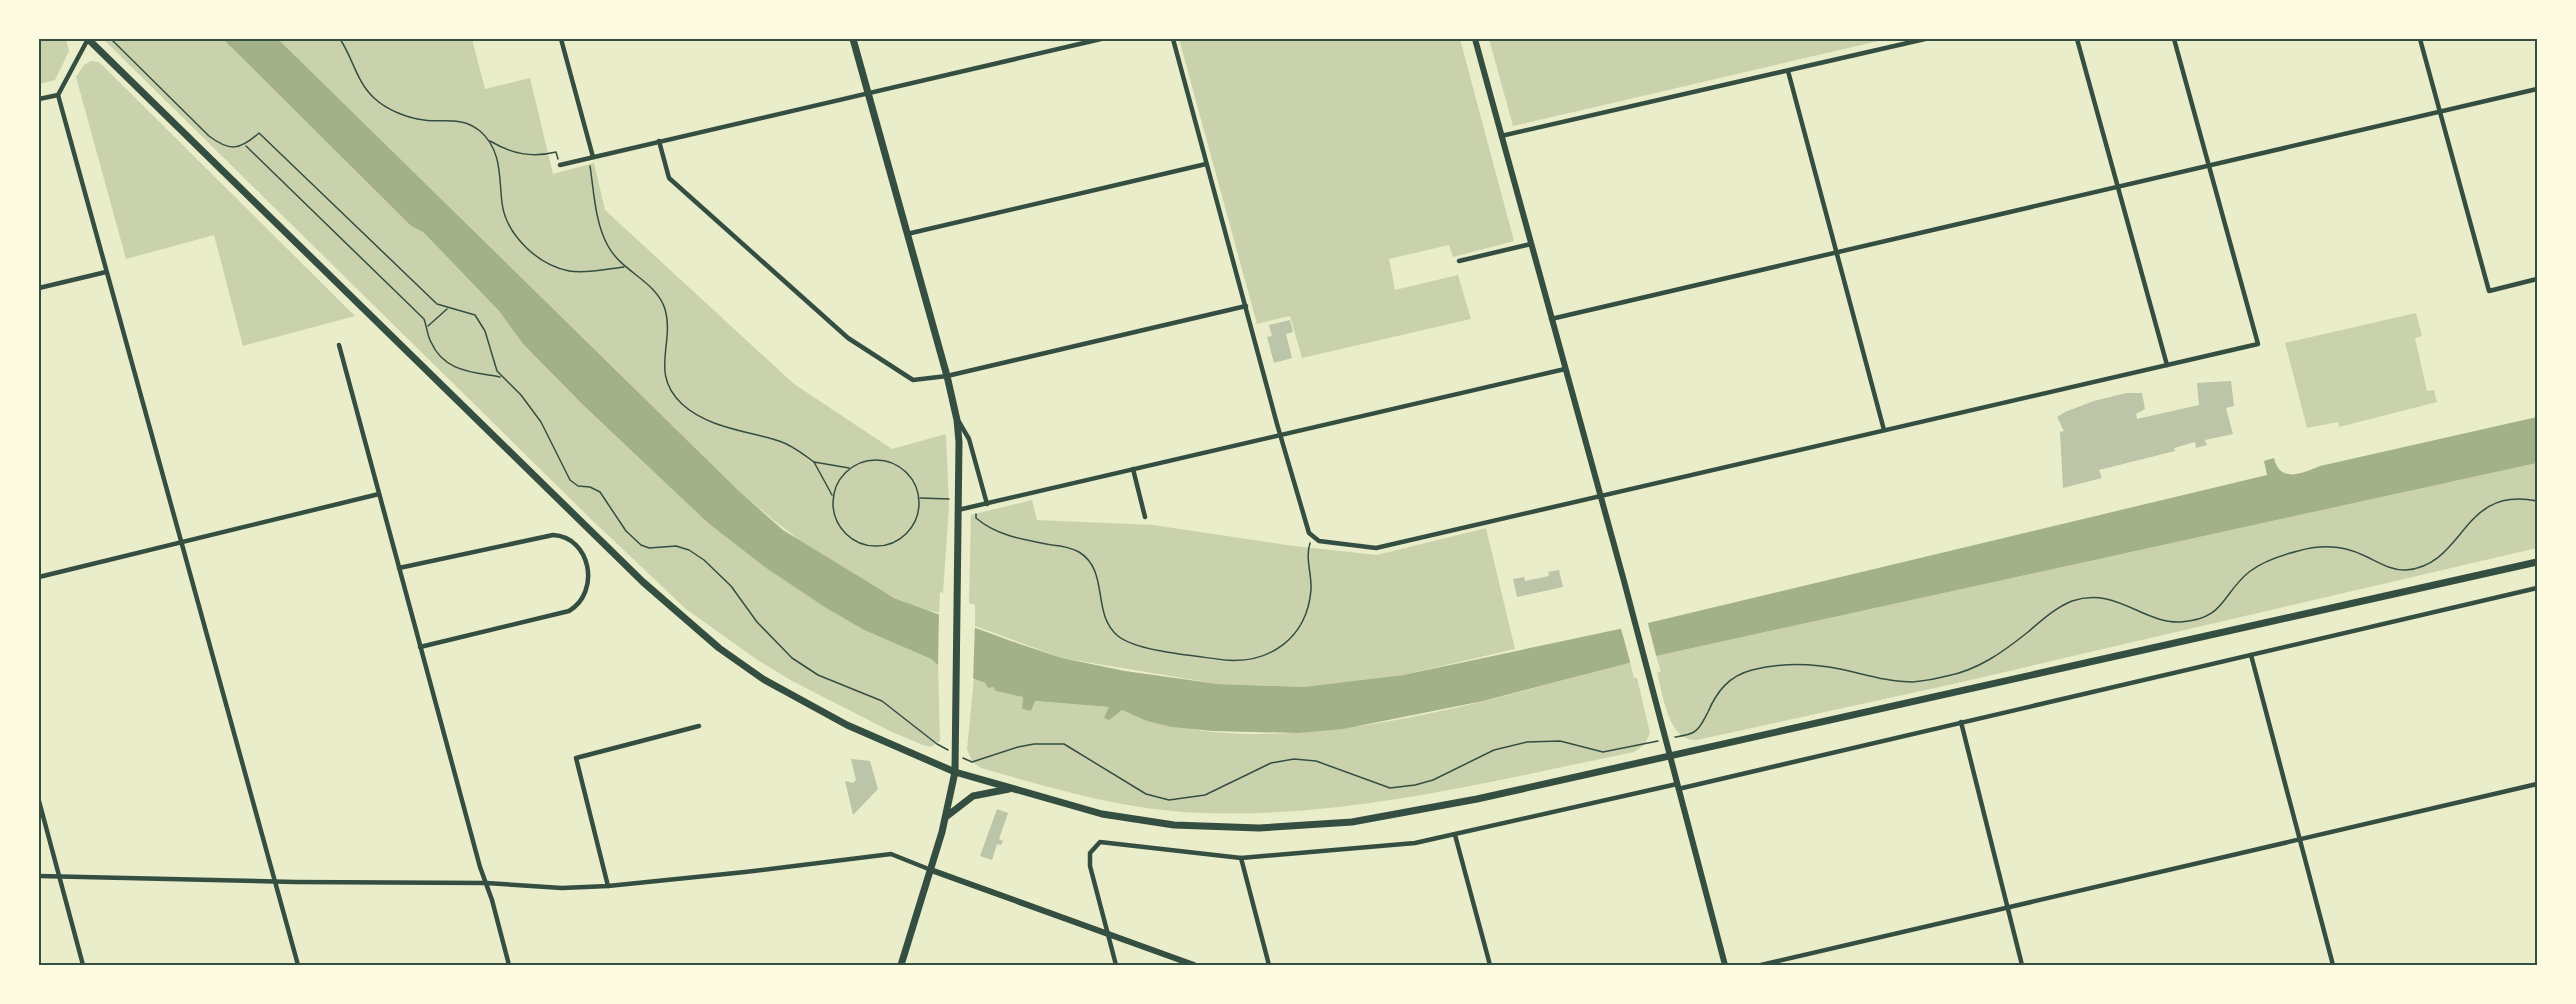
<svg xmlns="http://www.w3.org/2000/svg" width="2576" height="1004" font-family="Raleway,sans-serif">
	<style>
		.green { fill: #cad2ad }
		.water { fill: #a3b18a }
		.pier { fill: #e9edc9 }
		.building { fill: #bcc5a7 }
		.lines { fill: none; stroke-linecap: round; stroke-linejoin: round }
		.path { stroke: #344e41; stroke-width: 1.5 }
		.minor { stroke: #344e41; stroke-width: 4.5 }
		.tertiary { stroke: #344e41; stroke-width: 6 }
		.secondary { stroke: #344e41; stroke-width: 7 }
		.neatline { fill: none; stroke: #344e41; stroke-width: 2 }
	</style>
	<rect width="100%" height="100%" fill="#e9edc9"/>
	<g class="green">
		<path d="M39,39H66L69,51L55,80L39,84Z"/>
		<path d="M103,39H223L411,226L423,232L499,311L523,344L583,405L708,523L766,568L826,608L864,630L931,659L938,665L940,741L931,747L923,745L892,732L792,681L756,659L686,609L594,522Z"/>
		<path d="M278,39H472L485,89L530,78L553,174L594,163L605,210L794,384L892,449L946,434L949,506L943,593L940,592L939,613C866,595 795,539 739,491Z"/>
		<path d="M1179,39H1460L1514,241L1453,257L1449,245L1389,259L1395,290L1458,275L1471,319L1302,358L1290,316L1257,324Z"/>
		<path d="M1489,39H1887L1513,126Z"/>
		<path d="M91,61L99,62L355,316L243,346L214,235L126,259L76,77L84,65Z"/>
		<path d="M2416,313L2422,336L2415,338L2427,391L2434,390L2437,402L2339,427L2338,422L2307,428L2285,343Z"/>
		<path d="M2537,463V548L1953,684L1697,740C1668,742 1663,694 1657,673L1661,671L1656,656Z"/>
		<path d="M1032,500L1037,520L1153,525L1294,546L1377,555L1486,528L1515,649L1403,675L1303,687L1218,684L1062,658L975,626V605L969,603L971,515Z"/>
		<path d="M1630,662L1634,678H1637L1650,733L1645,744L1634,752C1492,781 1349,818 1204,813C1128,811 1054,789 981,768L972,762L967,749L974,678L999,690L1023,697L1022,709L1031,711L1034,701L1110,707L1104,718L1122,710C1267,771 1484,701 1630,662Z"/>
	</g>
	<path class="water" d="M223,39H278L739,491L783,530L894,598L1011,641L1062,658L1125,671L1218,684L1303,687L1403,675L1648,623L2267,475L2264,461L2274,458C2280,484 2303,473 2320,466L2537,417V463L1656,656L1483,701L1343,729L1299,733L1212,731L1172,727L1147,721L1122,710L1109,720L1104,718L1109,707L1035,701L1031,711L1022,709L1023,697L996,691L993,687L988,688L985,683L938,665L931,659L864,630L826,608L766,568L708,523L583,405L523,344L499,311L423,232L411,226Z"/>
	<g class="pier">
		<path d="M939,610L975,623L973,681L938,668Z"/>
		<path d="M1647,620L1657,659L1631,665L1620,625Z"/>
	</g>
	<g class="building">
		<path d="M1290,320L1293,332L1286,334L1292,358L1274,363L1267,337L1272,336L1269,325Z"/>
		<path d="M2231,381L2234,406L2226,408L2233,434L2205,440L2207,445L2196,448L2195,442L2174,448L2175,451L2099,470L2102,478L2063,488L2060,432L2064,431L2057,417L2065,412L2094,401L2126,393H2142L2145,409L2136,414L2137,419L2199,405L2197,383Z"/>
		<path d="M1559,570L1563,587L1517,597L1513,579L1524,577L1525,581L1549,576L1548,572Z"/>
		<path d="M851,759L870,761L878,789L853,815L845,781L853,783L856,780Z"/>
		<path d="M997,809L1008,813L999,839L1003,841L1001,845L997,844L992,860L980,856Z"/>
	</g>
	<g class="lines">
		<g class="path">
			<path d="M111,39L209,136C230,152 240,150 259,133L437,304L475,315L485,331L497,371L521,395L541,422L570,480L578,486L590,487L600,492L626,531L641,545L649,548L676,546L689,550L704,560L731,586L757,622L792,658L818,675L882,701L937,744L948,750"/>
			<path d="M340,39C353,58 356,81 374,98C387,110 407,118 424,120C445,123 461,116 480,131C502,150 499,177 502,203C506,235 538,265 569,271C586,274 607,269 624,267"/>
			<path d="M490,141C512,154 532,158 556,152L558,159"/>
			<path d="M246,146L424,319C427,327 427,335 431,342C444,372 473,372 500,377"/>
			<path d="M590,166C594,192 595,223 608,246C622,272 656,281 665,309C675,343 649,373 682,404C708,428 748,431 779,441C792,445 803,454 814,462"/>
			<path d="M428,326L447,309"/>
			<circle cx="876" cy="503" r="43"/>
			<path d="M832,495L814,462L849,468"/>
			<path d="M920,498L949,499"/>
			<path d="M976,514V518C997,536 1025,540 1052,545C1062,546 1070,547 1079,552C1110,571 1091,614 1118,636C1138,652 1198,656 1225,660C1271,664 1307,637 1311,590C1312,574 1305,559 1310,543"/>
			<path d="M1675,737C1681,736 1689,735 1694,732C1701,728 1704,719 1708,712C1717,691 1729,676 1752,670C1780,663 1811,663 1840,669C1864,674 1888,682 1913,682C1924,681 1936,679 1947,676C1978,670 2003,652 2028,632C2042,620 2055,608 2072,601C2116,586 2143,624 2181,622C2225,619 2221,595 2249,572C2263,561 2282,555 2298,551C2322,544 2343,545 2365,556C2378,562 2392,571 2406,570C2466,565 2461,485 2537,501"/>
			<path d="M963,758L972,762L1018,747L1034,744H1064L1146,794L1169,800L1205,795L1271,763L1294,759L1316,761L1390,788L1415,785L1433,780L1494,750L1527,742L1560,741L1603,752L1658,741"/>
		</g>
		<g class="minor">
			<path d="M561,39L593,157"/>
			<path d="M1173,39L1277,424L1309,533L1319,541L1376,548L2258,344L2174,39"/>
			<path d="M2077,39L2167,365"/>
			<path d="M2420,39L2489,291L2537,279"/>
			<path d="M1788,71L1884,430"/>
			<path d="M58,95L298,965"/>
			<path d="M58,95L88,39"/>
			<path d="M39,99L58,95"/>
			<path d="M1501,136L1925,39"/>
			<path d="M659,141L669,178L848,338L913,380L947,376L1246,306"/>
			<path d="M560,165L1101,39"/>
			<path d="M907,234L1206,164"/>
			<path d="M1459,261L1531,244"/>
			<path d="M39,288L106,272"/>
			<path d="M1551,319L2537,89"/>
			<path d="M339,345L480,867L492,900L509,965"/>
			<path d="M959,422L969,439L987,504"/>
			<path d="M1133,469L1145,517"/>
			<path d="M958,510L1565,369"/>
			<path d="M399,568L553,535C591,537 601,592 569,611L420,647"/>
			<path d="M39,577L379,494"/>
			<path d="M2251,655L2333,965"/>
			<path d="M1961,722L2022,965"/>
			<path d="M1678,789L2537,588"/>
			<path d="M39,801L83,965"/>
			<path d="M1455,835L1490,965"/>
			<path d="M1241,858L1269,965"/>
			<path d="M39,876L295,882L486,883L562,888L608,886L745,872L891,854L931,870"/>
			<path d="M608,886L576,758L699,726"/>
			<path d="M1116,965L1090,866V853L1100,842L1241,858L1415,843L1677,784"/>
			<path d="M1761,965L2537,784"/>
		</g>
		<g class="tertiary">
			<path d="M1475,39L1624,581L1725,965"/>
			<path d="M931,870L1194,965"/>
		</g>
		<g class="secondary">
			<path d="M88,39L643,582L719,648L763,679L847,725L955,772L1102,814L1174,825L1259,828L1352,822L1477,799L2537,562"/>
			<path d="M853,39L947,376L957,420L959,442L955,772L942,832L901,965"/>
			<path d="M947,816L973,796L1009,789"/>
		</g>
	</g>
	<rect width="2576" height="1004" fill="none" stroke="#fefae0" stroke-width="81"/>
	<rect x="40" y="40" width="2496" height="924" class="neatline"/>
</svg>
